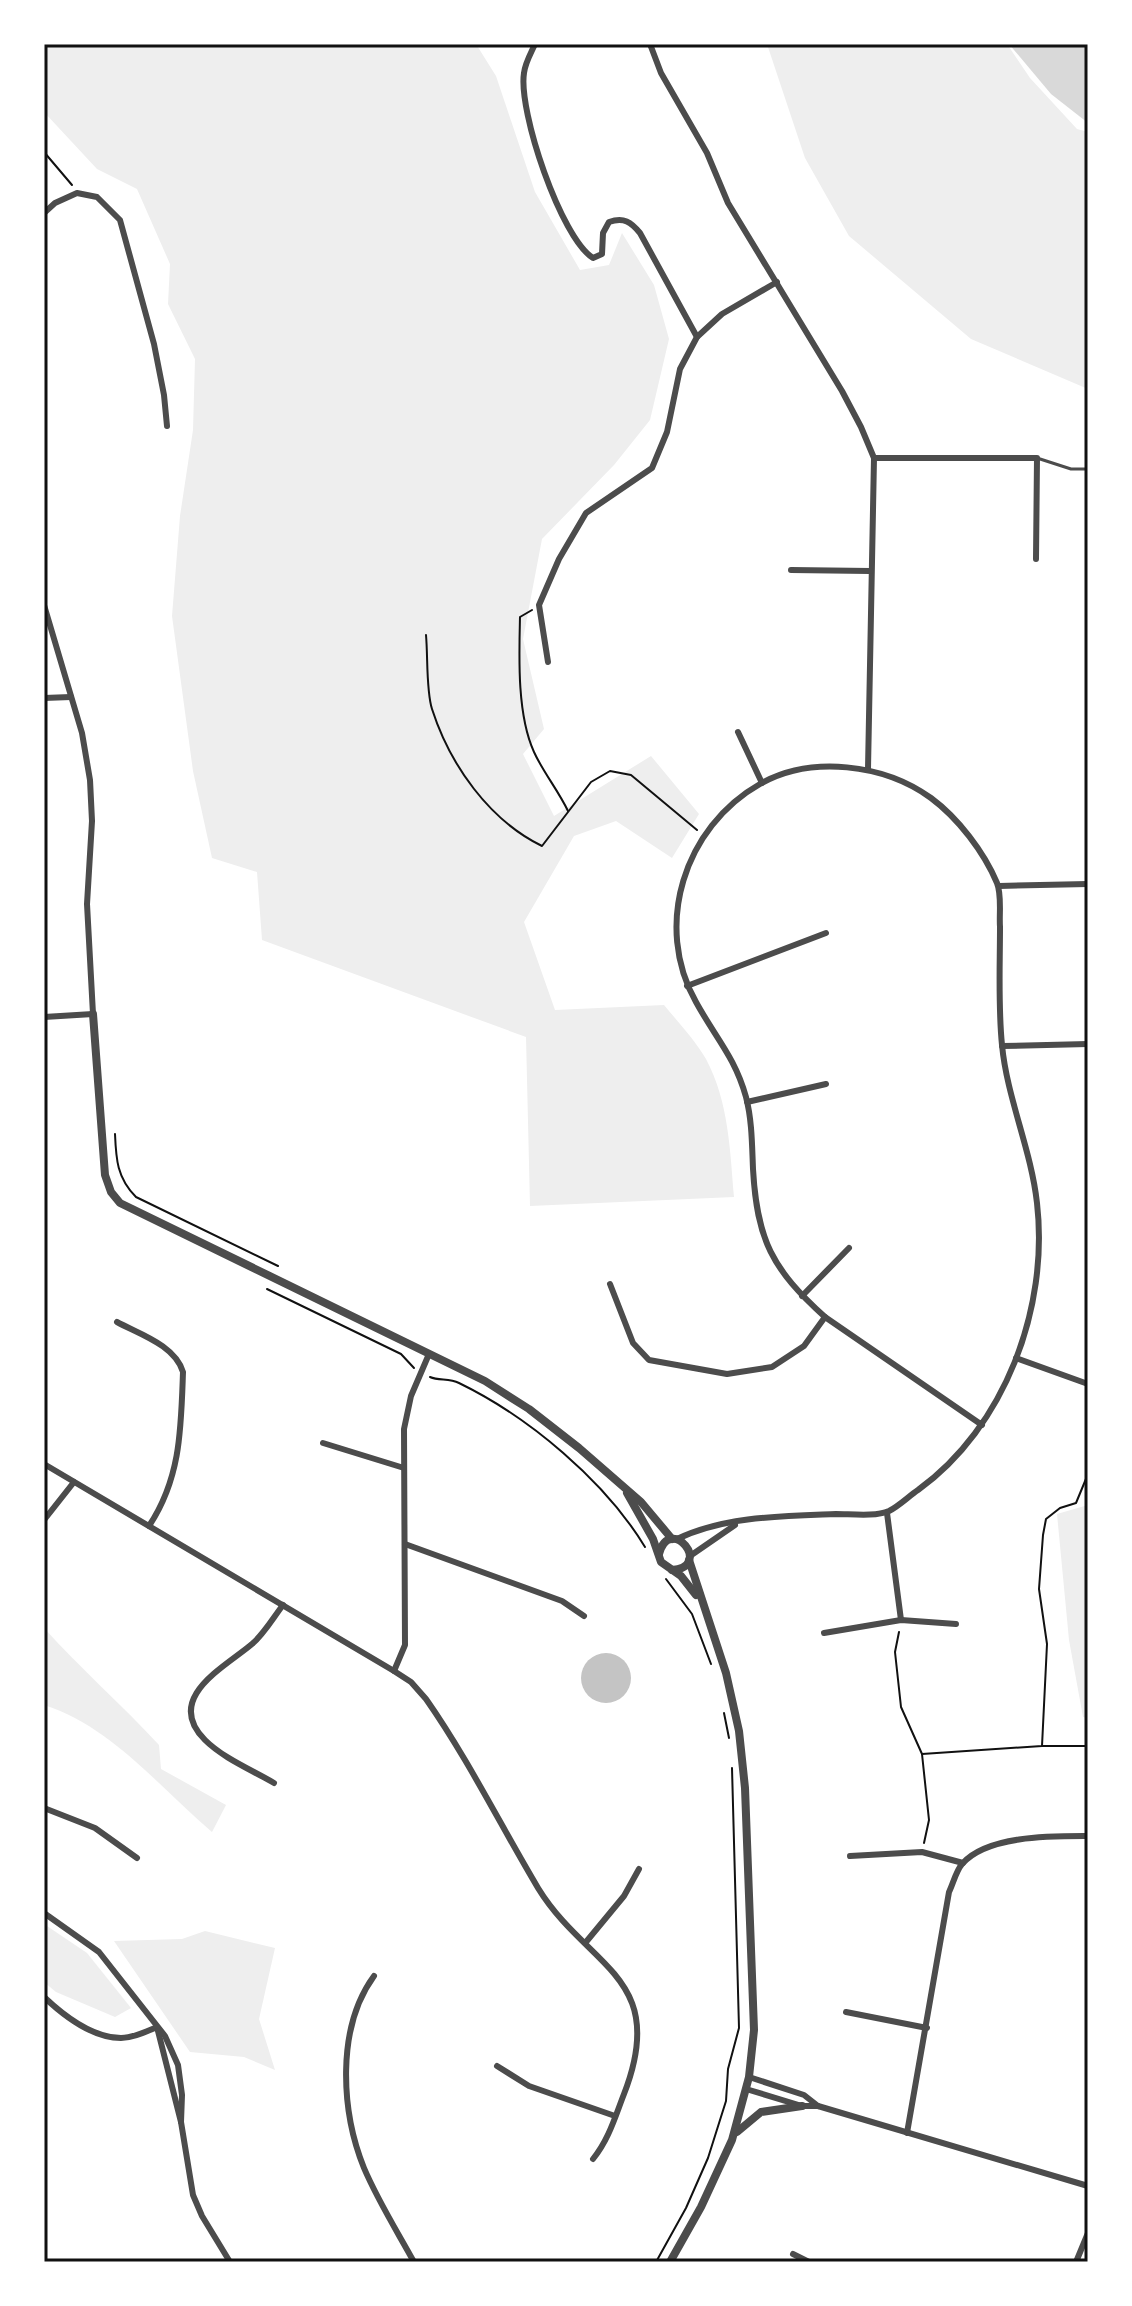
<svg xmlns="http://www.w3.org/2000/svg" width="1132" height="2306" font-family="'DejaVu Sans',sans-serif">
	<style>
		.green { fill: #eee }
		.water { fill: #d9d9d9 }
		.building { fill: #c4c4c4 }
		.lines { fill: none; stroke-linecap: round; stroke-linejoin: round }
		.path { stroke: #111; stroke-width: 2 }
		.service { stroke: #4c4c4c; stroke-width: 3 }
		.minor { stroke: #4c4c4c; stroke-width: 6 }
		.tertiary { stroke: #4c4c4c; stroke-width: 8 }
		.neatline { fill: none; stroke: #111; stroke-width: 3 }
	</style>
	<rect width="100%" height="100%" fill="#fff"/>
	<g class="green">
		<path d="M44,44H476L496,76L535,192L580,270L609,265L622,233L654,285L669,339L650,420L614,465L542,539L523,639L544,729L523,754L554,816L651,756L699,814L672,858L616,821L574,836L524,922L555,1010L664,1005C678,1022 695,1040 706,1059C729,1102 730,1151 734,1197L530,1206L526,1037L262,940L257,872L212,858L193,771L172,616L180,516L193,430L195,359L168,304L170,264L137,189L97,169L44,112Z"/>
		<path d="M767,44H1007L1030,78L1077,129L1088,132V389L971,339L849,236L805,158Z"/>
		<path d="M1088,1505V1718L1083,1717L1069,1640L1057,1514Z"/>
		<path d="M44,1628C81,1669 122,1705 159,1745L161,1769L226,1805L212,1832C159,1787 111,1726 44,1705Z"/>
		<path d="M44,1924L87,1953L131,2008L115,2017L56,1992L44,1982Z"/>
		<path d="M205,1931L275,1948L259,2019L275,2070L244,2057L190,2052L114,1941L182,1939Z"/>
	</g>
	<path class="water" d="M1009,44H1088V123L1051,94Z"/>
	<circle class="building" cx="606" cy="1678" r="25"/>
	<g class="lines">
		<g class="path">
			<path d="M44,152L72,185"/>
			<path d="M532,610L520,617C519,657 517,715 534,752C543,772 558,790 568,811"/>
			<path d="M426,635C428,657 426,690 432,709C450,765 489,820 542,846L591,782L610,771L631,775L697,830"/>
			<path d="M115,1134C116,1159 117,1178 136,1197L278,1266"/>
			<path d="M267,1289L401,1354L414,1368"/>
			<path d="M430,1377C439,1381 449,1378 459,1383C529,1417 605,1481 645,1547"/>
			<path d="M666,1579L692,1614L711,1664"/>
			<path d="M899,1632L895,1652L901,1707L922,1754L929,1820L924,1843"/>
			<path d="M724,1713L729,1738"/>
			<path d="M1042,1746H1088"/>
			<path d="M922,1754L1042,1746L1047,1644L1039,1589L1043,1535L1046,1519L1060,1508L1076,1503L1088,1474"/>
			<path d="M656,2262L686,2208L708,2158L726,2101L728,2069L739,2028L732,1768"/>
		</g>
		<path class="service" d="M1037,458L1071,469H1088"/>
		<g class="minor">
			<path d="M535,44C531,53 525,63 524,73C518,111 561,238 593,258L602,254L603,233L609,222C624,217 631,222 640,233L697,337"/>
			<path d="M650,44L661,73L707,153L728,203L842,391L861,427L874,458L868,769"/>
			<path d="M44,213L55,203L77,193L97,197L120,220L154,344L164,395L167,426"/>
			<path d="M874,458H1037L1036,559"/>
			<path d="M791,570L870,571"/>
			<path d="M44,605L82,733L90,780L92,821L87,904L93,1014L44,1017"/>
			<path d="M548,662L539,605L559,559L586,513L652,468L667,432L680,369L697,337L722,314L777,282"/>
			<path d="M44,698L71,697"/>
			<path d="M738,732L762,783"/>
			<path d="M999,886L1088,884"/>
			<path d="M687,986L826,933"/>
			<path d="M1002,1046L1088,1044"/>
			<path d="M747,1102L826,1084"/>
			<path d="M610,1284L633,1343L649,1360L727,1374L772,1367L804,1346L825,1317"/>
			<path d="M802,1296L849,1248"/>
			<path d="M117,1322C139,1334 175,1345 183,1372C181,1428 181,1478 149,1526"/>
			<path d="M1016,1358L1088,1384"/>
			<path d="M323,1443L404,1468"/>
			<path d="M44,1464L394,1671L411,1682L426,1699C468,1759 501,1826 538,1888C587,1968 670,1976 624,2094C615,2117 609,2139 593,2159"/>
			<path d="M887,1513L901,1620"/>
			<path d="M44,1520L74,1482"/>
			<path d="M677,1539C725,1516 783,1516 836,1514C851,1514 875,1517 889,1511C899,1506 909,1496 918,1490C1005,1427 1049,1308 1037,1203C1031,1149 1007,1098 1002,1045C998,1006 1000,966 1000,927C999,914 1002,895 997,883C984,852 958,818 931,798C884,764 811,755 760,784C684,827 653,926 696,1002C715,1037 735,1057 746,1097C752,1120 752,1145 753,1169C757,1240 772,1269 825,1317L982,1425"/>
			<path d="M405,1544L562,1601L584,1616"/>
			<path d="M690,1556L735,1525"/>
			<path d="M824,1633L901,1620L956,1624"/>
			<path d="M394,1671L405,1645L404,1429L411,1396L429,1354"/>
			<path d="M274,1783C252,1770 223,1758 205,1740C163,1698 225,1667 252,1644C264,1634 273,1618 283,1605"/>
			<path d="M44,1808L95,1828L137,1858"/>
			<path d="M850,1856L922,1852L963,1863"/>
			<path d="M44,1913L99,1952L165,2036L178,2065L182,2095L181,2122"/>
			<path d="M586,1942L624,1896L639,1869"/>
			<path d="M374,1976C336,2028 341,2111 364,2168C378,2201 397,2231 414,2262"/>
			<path d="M44,1997C63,2015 93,2038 121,2038C133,2038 145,2032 157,2027"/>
			<path d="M846,2012L927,2028"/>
			<path d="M158,2031L181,2122L193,2195L202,2216L230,2262"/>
			<path d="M497,2066L529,2086L615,2116"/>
			<path d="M749,2077L804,2095L818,2106"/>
			<path d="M746,2089L802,2106H818L1088,2186"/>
			<path d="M907,2133L949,1892C953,1884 956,1871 962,1864C987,1835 1053,1836 1088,1836"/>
			<path d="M793,2254L809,2262"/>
			<path d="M1076,2262L1088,2233"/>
		</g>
		<g class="tertiary">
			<path d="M93,1014L105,1175L111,1192L120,1203L485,1381L529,1409L579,1448L641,1502L672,1539"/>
			<path d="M627,1493L653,1539L661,1562L681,1576L696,1595"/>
			<path d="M659,1554C670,1513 714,1567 672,1570"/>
			<path d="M737,2132L761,2112L802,2106"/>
			<path d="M670,2262L701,2207L732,2140L749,2077L754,2030L745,1788L739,1731L726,1673L689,1560"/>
		</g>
	</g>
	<rect width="1132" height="2306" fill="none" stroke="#ffffff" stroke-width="92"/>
	<rect x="46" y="46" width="1040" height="2214" class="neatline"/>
</svg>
